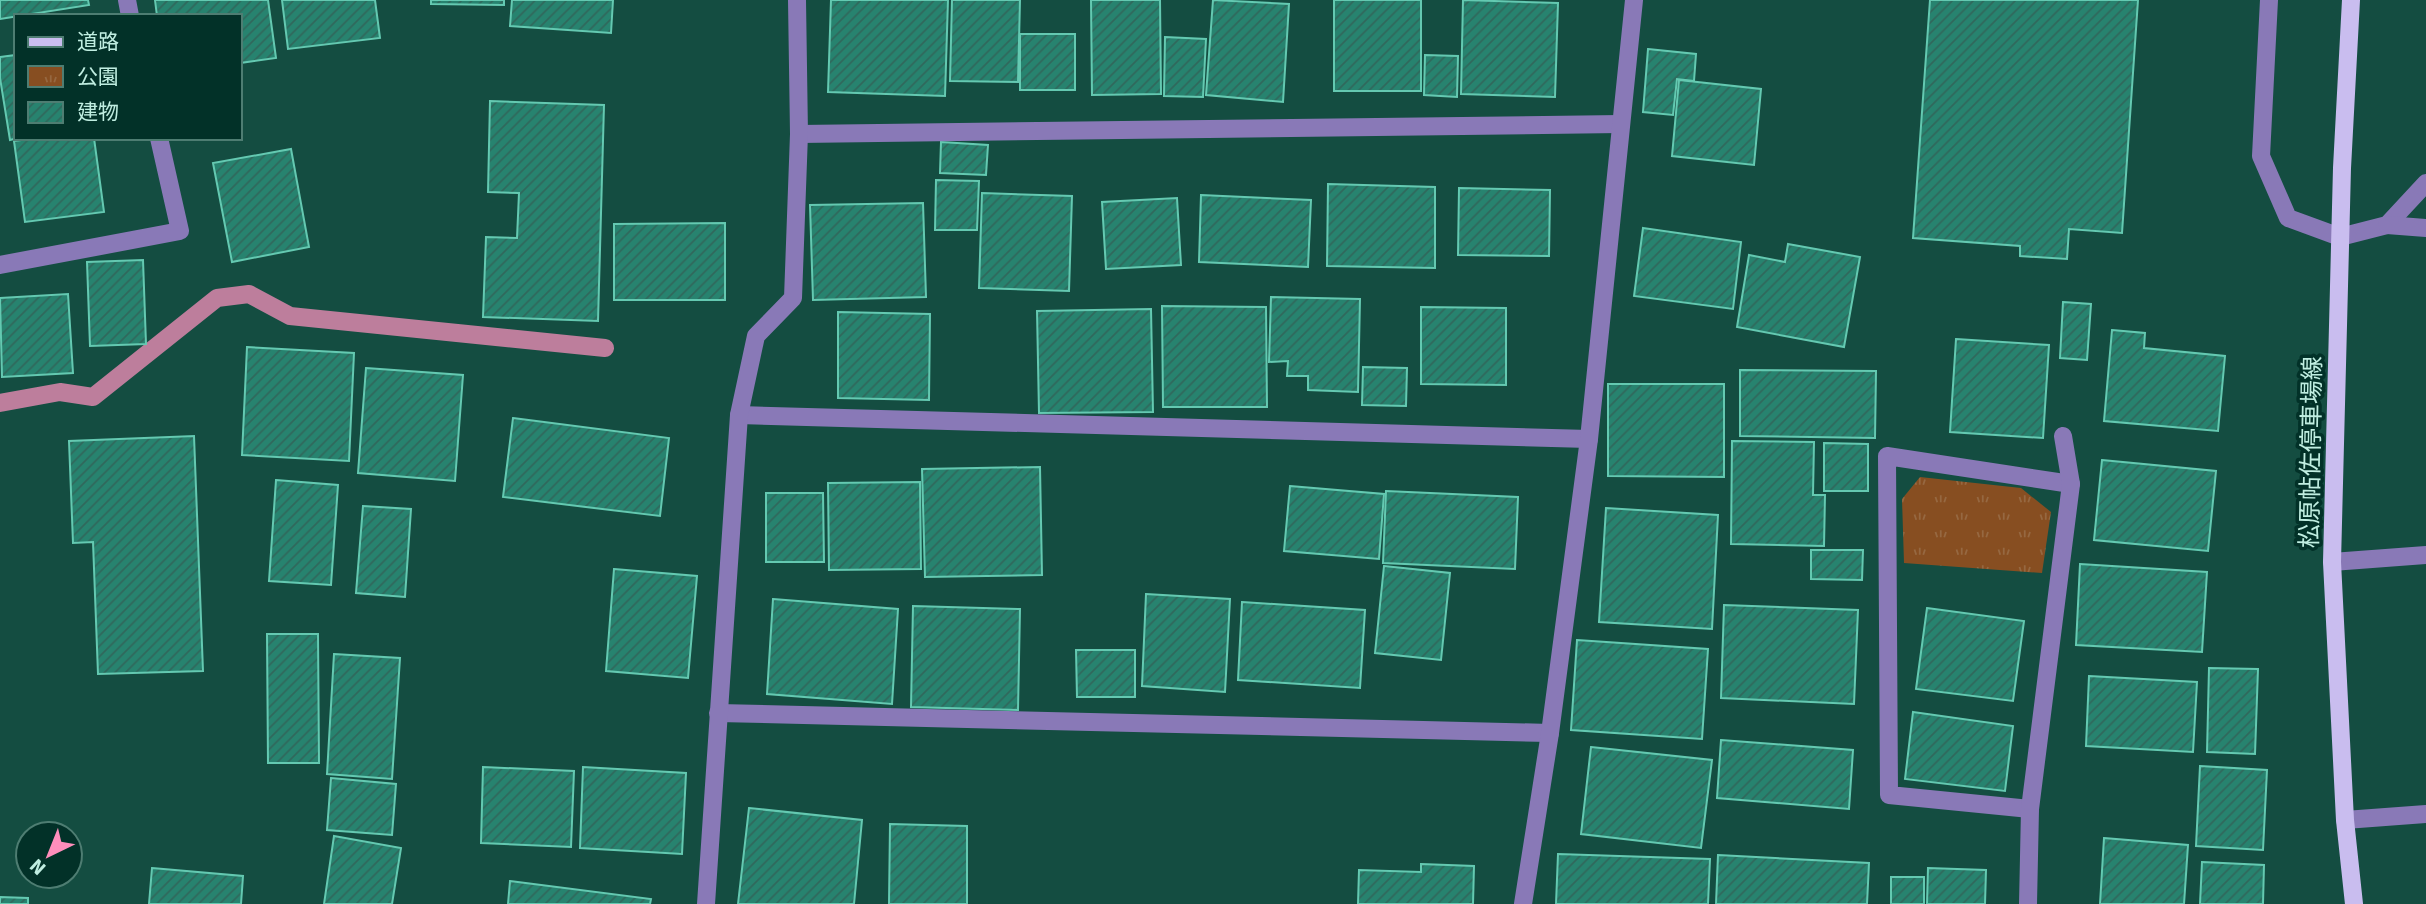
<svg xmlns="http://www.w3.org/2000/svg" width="2426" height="904" font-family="Signika,'Noto Sans JP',sans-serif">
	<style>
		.park { fill: url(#park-tufts) }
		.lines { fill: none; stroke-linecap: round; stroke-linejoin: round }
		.stream { stroke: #bd7e9c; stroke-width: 18 }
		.building { fill: url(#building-hatch); stroke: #64c9b1; stroke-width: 2 }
		.minor { stroke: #8979b7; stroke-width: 18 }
		.major { stroke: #c9bdef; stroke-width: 18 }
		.labels { text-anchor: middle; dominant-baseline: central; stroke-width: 7; stroke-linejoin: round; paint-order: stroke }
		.street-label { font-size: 24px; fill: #c0eee1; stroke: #023128 }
	</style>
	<defs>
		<pattern id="park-tufts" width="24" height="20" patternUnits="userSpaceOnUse" patternTransform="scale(1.75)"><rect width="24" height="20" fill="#874e21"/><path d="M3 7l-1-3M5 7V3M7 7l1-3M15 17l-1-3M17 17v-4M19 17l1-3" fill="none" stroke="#966841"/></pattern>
		<pattern id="building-hatch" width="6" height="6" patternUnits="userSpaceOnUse" patternTransform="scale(1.75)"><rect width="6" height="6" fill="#27836f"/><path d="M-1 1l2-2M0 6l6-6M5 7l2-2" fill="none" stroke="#30685c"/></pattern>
	</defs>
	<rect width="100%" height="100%" fill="#144d41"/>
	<path class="park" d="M1920,477L2021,488L2051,512L2042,573L1904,563L1902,499Z"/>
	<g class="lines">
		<path class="stream" d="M0,403L60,392L93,397L217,298L249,294L290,316L605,348"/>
	</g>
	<g class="building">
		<path d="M0,0H88L89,5L0,19Z"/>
		<path d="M155,0H268L276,58L240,63V16H157Z"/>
		<path d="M282,0H375L380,38L288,49Z"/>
		<path d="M431,0H504V5L431,4Z"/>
		<path d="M512,0H613L611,33L510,26Z"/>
		<path d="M831,0H948L945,96L828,92Z"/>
		<path d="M952,0H1020L1018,82L950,81Z"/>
		<path d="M1091,0H1160L1161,94L1092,95Z"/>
		<path d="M1213,0L1289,4L1283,102L1206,95Z"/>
		<rect x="1334" y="0" width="87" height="91"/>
		<path d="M1463,0L1558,3L1555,97L1461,94Z"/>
		<path d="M1930,0H2138L2122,233L2069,229L2067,259L2020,256V246L1913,238Z"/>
		<rect x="1020" y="34" width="55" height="56"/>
		<path d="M1165,37L1206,39L1203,97L1164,96Z"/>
		<path d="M1648,49L1696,54L1694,81L1677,79L1673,115L1643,112Z"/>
		<path d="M16,55V138H18L10,140L0,78V57Z"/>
		<path d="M1425,55L1458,56L1457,97L1424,95Z"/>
		<path d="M1679,80L1761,89L1754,165L1672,156Z"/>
		<path d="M490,101L604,105L598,321L483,317L486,237L517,238L519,193L488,192Z"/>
		<path d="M36,138H94L104,212L25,222L14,141Z"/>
		<path d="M941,142L988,145L986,175L940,173Z"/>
		<path d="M291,149L309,247L232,262L213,163Z"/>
		<path d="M936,180L979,181L977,230H935Z"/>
		<path d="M1328,184L1435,187V268L1327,266Z"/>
		<path d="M1459,188L1550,190L1549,256L1458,255Z"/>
		<path d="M982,193L1072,196L1069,291L979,288Z"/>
		<path d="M1201,195L1311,200L1308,267L1199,262Z"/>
		<path d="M1177,198L1181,265L1106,269L1102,202Z"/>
		<path d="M923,203L926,297L813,300L810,205Z"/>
		<path d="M725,223V300H614V224Z"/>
		<path d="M1643,228L1741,242L1733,309L1634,296Z"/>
		<path d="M1788,244L1860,257L1844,347L1737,327L1749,255L1785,262Z"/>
		<path d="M143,260L146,344L90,346L87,262Z"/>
		<path d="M68,294L73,373L2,377L0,298Z"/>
		<path d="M1271,297L1360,299L1358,392L1308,390V376H1287L1288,361L1269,362Z"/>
		<path d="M2063,302L2091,304L2087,360L2060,358Z"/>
		<path d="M1162,306L1266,307L1267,407H1163Z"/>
		<path d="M1421,307L1506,308V385L1421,384Z"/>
		<path d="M1151,309L1153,412L1039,413L1037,311Z"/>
		<path d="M838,312L930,314L929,400L838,398Z"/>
		<path d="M2112,330L2145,333L2144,348L2225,356L2218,431L2104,421Z"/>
		<path d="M1956,339L2049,345L2043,438L1950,432Z"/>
		<path d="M247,347L354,353L349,461L242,455Z"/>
		<path d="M1363,367L1407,368L1406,406L1362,405Z"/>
		<path d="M366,368L463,375L455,481L358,473Z"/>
		<path d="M1740,370L1876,371L1875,438L1740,436Z"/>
		<path d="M1608,384H1724V477L1608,476Z"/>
		<path d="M513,418L669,438L660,516L503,497Z"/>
		<path d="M194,436L203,671L98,674L93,542L73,543L69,441Z"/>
		<path d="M1732,441L1814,442L1813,495H1825L1824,546L1731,544Z"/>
		<path d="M1824,443L1868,444V491H1824Z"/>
		<path d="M2102,460L2216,471L2208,551L2094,540Z"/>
		<path d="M1040,467L1042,575L925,577L922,469Z"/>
		<path d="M276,480L338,485L331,585L269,581Z"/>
		<path d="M920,482L921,569L829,570L828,483Z"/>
		<path d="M1290,486L1384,494L1379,559L1284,551Z"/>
		<path d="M1386,491L1518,497L1515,569L1383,563Z"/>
		<path d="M766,493H823L824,562H766Z"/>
		<path d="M363,506L411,509L405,597L356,593Z"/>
		<path d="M1606,508L1718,515L1712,629L1599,622Z"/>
		<path d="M1811,550H1863L1862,580L1811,579Z"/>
		<path d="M2080,564L2207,572L2202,652L2076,645Z"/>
		<path d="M1384,566L1450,573L1441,660L1375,653Z"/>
		<path d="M614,569L697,576L688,678L606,671Z"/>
		<path d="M1146,594L1230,599L1225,692L1142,686Z"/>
		<path d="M773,599L898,609L892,704L767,694Z"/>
		<path d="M1242,602L1365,610L1360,688L1238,680Z"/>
		<path d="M1724,605L1858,610L1854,704L1721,698Z"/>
		<path d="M913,606L1020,609L1018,710L911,707Z"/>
		<path d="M1927,608L2024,621L2013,701L1916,689Z"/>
		<path d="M267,634H318L319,763H268Z"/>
		<path d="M1577,640L1708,649L1702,739L1571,730Z"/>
		<path d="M1076,650H1135V697H1077Z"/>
		<path d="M334,654L400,658L392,779L327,774Z"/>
		<path d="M2209,668L2258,669L2255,754L2207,752Z"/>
		<path d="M2089,676L2197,682L2193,752L2086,746Z"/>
		<path d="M1913,712L2013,726L2005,791L1905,779Z"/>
		<path d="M1721,740L1853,750L1849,809L1717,798Z"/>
		<path d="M1591,747L1712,760L1701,848L1581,834Z"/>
		<path d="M2200,766L2267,770L2263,850L2196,846Z"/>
		<path d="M483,767L574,771L571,847L481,843Z"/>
		<path d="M583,767L686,773L682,854L580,848Z"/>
		<path d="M331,778L396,784L392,835L327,830Z"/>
		<path d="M749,808L862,820L854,904H738Z"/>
		<path d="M890,824L967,826V904H889Z"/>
		<path d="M334,836L401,848L392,904H324Z"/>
		<path d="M2104,838L2188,845L2184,904H2100Z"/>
		<path d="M1558,854L1710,859L1708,904H1556Z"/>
		<path d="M1718,855L1869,863L1867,904H1716Z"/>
		<path d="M2202,862L2264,865L2263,904H2200Z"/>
		<path d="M1421,864L1474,866L1473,904H1358L1359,870L1421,872Z"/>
		<path d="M152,868L243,876L241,904H149Z"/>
		<path d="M1928,868L1986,870L1985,904H1927Z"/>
		<rect x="1891" y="877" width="33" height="27"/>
		<path d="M510,881L651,899L650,904H508Z"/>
		<path d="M0,897L28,898V904H0Z"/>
	</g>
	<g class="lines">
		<g class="minor">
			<path d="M127,0L130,16"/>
			<path d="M2269,0L2261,156L2288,218L2340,237L2387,225L2426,183"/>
			<path d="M799,134L1621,124"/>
			<path d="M2387,225L2426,228"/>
			<path d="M0,265L180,231L159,138"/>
			<path d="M739,415L1589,439"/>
			<path d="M2332,562L2426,555"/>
			<path d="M718,713L1550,733"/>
			<path d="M2030,809L1889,795L1887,456L2071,484"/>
			<path d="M2345,820L2426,814"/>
			<path d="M706,904L739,415L756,336L793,298L799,134L797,0"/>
			<path d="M1523,904L1550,733L1589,439L1634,0"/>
			<path d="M2028,904L2030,809L2071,484L2063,436"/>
		</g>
		<path class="major" d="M2351,0L2342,168L2332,562L2345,820L2354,904"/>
	</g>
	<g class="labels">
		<g class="street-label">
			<text transform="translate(2311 452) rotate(-89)">松原帖佐停車場線</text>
		</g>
	</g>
	<rect x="14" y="14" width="228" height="126" fill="#023128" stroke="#4e7d72" stroke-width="2"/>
	<rect x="28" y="37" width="35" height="10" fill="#c9bdef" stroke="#4e7d72" stroke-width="2"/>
	<text x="77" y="49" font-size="21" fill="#c0eee1">道路</text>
	<rect x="28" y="66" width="35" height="21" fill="url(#park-tufts)" stroke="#4e7d72" stroke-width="2"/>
	<text x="77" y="84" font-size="21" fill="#c0eee1">公園</text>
	<rect x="28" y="102" width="35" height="21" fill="url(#building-hatch)" stroke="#4e7d72" stroke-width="2"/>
	<text x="77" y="119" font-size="21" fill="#c0eee1">建物</text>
	<g transform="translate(49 855) rotate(223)"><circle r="33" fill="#023128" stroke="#4e7d72" stroke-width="2"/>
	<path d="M0-5L12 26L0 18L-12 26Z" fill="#ff8ebb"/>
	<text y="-10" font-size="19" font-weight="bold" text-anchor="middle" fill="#c0eee1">N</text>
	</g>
</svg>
